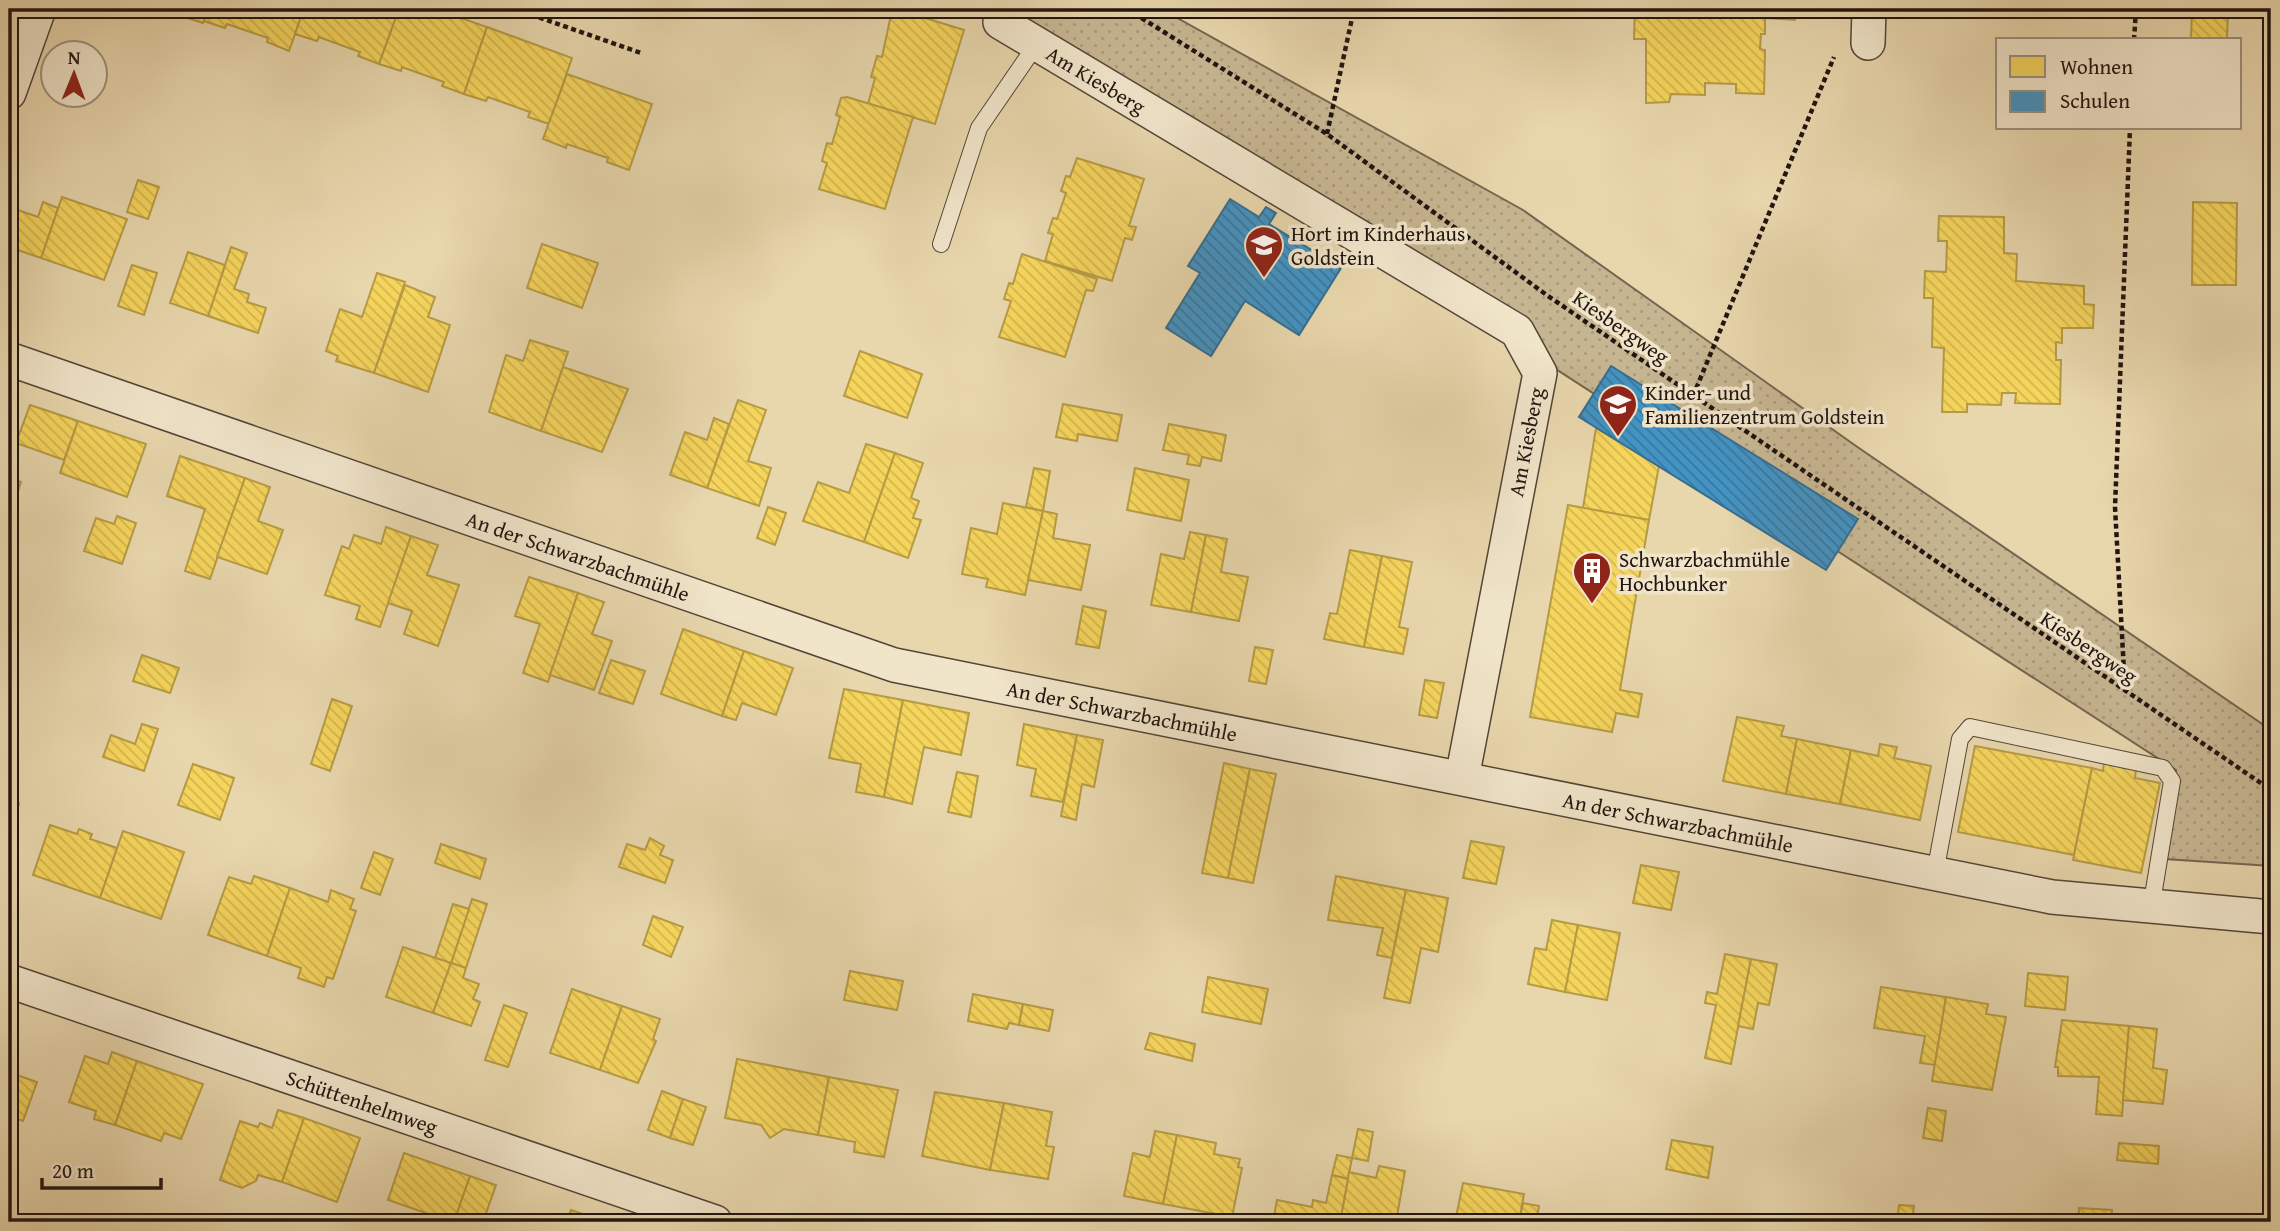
<svg xmlns="http://www.w3.org/2000/svg" width="2280" height="1231" font-family="'Gentium Book Plus',serif">
	<style>
		.grass { fill: url(#grass-dots); stroke: #746550; stroke-width: 2 }
		.homes { fill: url(#homes-back-hatch); stroke: #b69b45; stroke-width: 2 }
		.schools { fill: url(#schools-back-hatch); stroke: #396d8d; stroke-width: 2 }
		.lines { fill: none; stroke-linecap: round; stroke-linejoin: round }
		.service-casing { stroke: #534537; stroke-width: 18 }
		.minor-casing { stroke: #534537; stroke-width: 36 }
		.path { stroke: #211510; stroke-width: 4.5; stroke-dasharray: 5 3.5; stroke-linecap: butt }
		.service { stroke: #f0e4c9; stroke-width: 16 }
		.minor { stroke: #f0e4c9; stroke-width: 33 }
		.labels { text-anchor: middle; dominant-baseline: central; stroke-width: 7; stroke-linejoin: round; paint-order: stroke }
		.street-label { font-size: 21px; fill: #211510; stroke: #f0e4c9 }
		.poi-label { font-size: 21px; fill: #211510; stroke: #f0e4c9; text-anchor: start }
	</style>
	<defs>
		<pattern id="grass-dots" width="8" height="8" patternUnits="userSpaceOnUse" patternTransform="scale(1.75)"><rect width="8" height="8" fill="#c6b591"/><path d="M2 2h.1M6 6h.1" fill="none" stroke="#aa9b7c" stroke-width="1.8" stroke-linecap="round"/></pattern>
		<pattern id="homes-back-hatch" width="6" height="6" patternUnits="userSpaceOnUse" patternTransform="scale(1.75)"><rect width="6" height="6" fill="#f6d55c"/><path d="M-1 5l2 2M0 0l6 6M5-1l2 2" fill="none" stroke="#d3b64f"/></pattern>
		<pattern id="schools-back-hatch" width="6" height="6" patternUnits="userSpaceOnUse" patternTransform="scale(1.75)"><rect width="6" height="6" fill="#4393c3"/><path d="M-1 5l2 2M0 0l6 6M5-1l2 2" fill="none" stroke="#38779d"/></pattern>
	</defs>
	<rect width="100%" height="100%" fill="#e8d6ac"/>
	<filter id="stains"><feTurbulence type="fractalNoise" baseFrequency=".00286" numOctaves="4"/><feColorMatrix values="0 0 0 0 .2 0 0 0 0 .09 0 0 0 0 .02 0 0 0 .5 -.17"/></filter>
	<radialGradient id="worn" r=".72"><stop offset=".6" stop-color="#630" stop-opacity="0"/><stop offset="1" stop-color="#630" stop-opacity=".3"/></radialGradient>
	<path class="grass" d="M999,9H1161L1523,210L1856,446L2271,730V866L2165,859L2176,770Z"/>
	<g class="homes">
		<path d="M173,9H208L203,23L181,16L182,12Z"/>
		<path d="M208,9H304L289,51L267,42L268,38L227,24L225,28L204,21Z"/>
		<path d="M304,9H399L379,64L358,56L360,52L319,37L317,41L295,34Z"/>
		<path d="M399,9H435L487,27L464,94L442,86L444,82L402,67L401,71L379,64Z"/>
		<path d="M896,9L964,30L935,124L868,104L875,78L871,77L877,56L882,57L892,10Z"/>
		<path d="M1635,9H1795V20L1765,18V34H1761L1760,49L1765,50L1764,94L1736,93V84L1705,83V95L1671,94L1669,102L1646,103V39H1634Z"/>
		<path d="M2192,9H2228L2227,40H2191Z"/>
		<path d="M487,27L572,58L549,124L528,117L530,112L488,97L486,101L464,94Z"/>
		<path d="M567,74L652,104L629,170L607,162L608,158L567,144L566,148L543,139Z"/>
		<path d="M847,97L913,117L885,209L819,189L827,163L822,161L827,143L832,144L840,117L836,115L841,98Z"/>
		<path d="M1077,158L1144,179L1129,226L1136,227L1132,240L1125,238L1112,281L1045,261L1053,234L1048,233L1053,218L1057,219L1066,193L1061,191L1066,176L1070,177Z"/>
		<path d="M138,180L159,187L148,219L127,212Z"/>
		<path d="M62,197L127,219L104,280L41,258Z"/>
		<path d="M43,202L58,208L41,258L9,247V229L15,209L38,217Z"/>
		<path d="M2193,202L2237,203L2236,285H2192Z"/>
		<path d="M1939,216L2004,217V253L2017,254L2016,281L2084,286V304L2094,305L2093,328H2062V343L2056,342V360H2061L2060,404L2015,403L2016,393H2002L2001,405L1967,404V412H1942L1944,348L1932,347L1933,298H1924L1925,271L1946,272L1947,241H1938Z"/>
		<path d="M542,244L598,263L582,308L527,288Z"/>
		<path d="M231,247L247,253L234,289L249,294L247,302L266,308L258,333L208,316Z"/>
		<path d="M188,252L225,265L208,316L170,303Z"/>
		<path d="M1022,254L1097,279L1093,291L1086,290L1065,357L999,337L1011,301L1004,299L1009,283L1013,284Z"/>
		<path d="M132,265L157,273L144,315L118,306Z"/>
		<path d="M377,273L405,282L374,373L336,361L338,356L326,351L340,309L362,317Z"/>
		<path d="M405,285L435,297L428,317L450,325L428,392L374,373Z"/>
		<path d="M530,340L568,352L541,431L489,412L506,355L523,361Z"/>
		<path d="M860,351L922,374L907,418L844,396Z"/>
		<path d="M563,367L628,389L602,452L541,431Z"/>
		<path d="M738,400L766,410L748,461L771,468L759,506L707,488Z"/>
		<path d="M1063,404L1122,415L1117,441L1078,434L1077,441L1056,437Z"/>
		<path d="M30,405L78,421L64,460L16,443Z"/>
		<path d="M714,418L729,424L707,488L670,475L685,432L707,440Z"/>
		<path d="M78,421L146,444L127,497L60,473Z"/>
		<path d="M1169,424L1226,435L1221,461L1202,457L1200,466L1187,464L1189,455L1163,450Z"/>
		<path d="M1596,428L1659,466L1649,520L1583,508Z"/>
		<path d="M866,444L895,453L864,542L803,521L818,482L849,493Z"/>
		<path d="M895,453L923,463L911,498L919,501L913,518L921,520L908,558L864,542Z"/>
		<path d="M180,456L245,478L210,579L185,571L205,509L167,496Z"/>
		<path d="M1034,468L1050,471L1043,511L1026,507Z"/>
		<path d="M1135,468L1189,480L1181,521L1127,510Z"/>
		<path d="M9,478L21,482L11,512H9Z"/>
		<path d="M245,478L270,487L258,521L283,530L267,574L217,557Z"/>
		<path d="M1003,503L1043,511L1025,595L986,587L988,579L962,574L971,528L997,534Z"/>
		<path d="M1568,505L1649,520L1620,690L1642,694L1638,717L1616,713L1612,732L1530,717Z"/>
		<path d="M768,507L786,513L775,545L757,538Z"/>
		<path d="M1043,511L1057,514L1053,538L1090,545L1081,590L1028,580Z"/>
		<path d="M117,516L136,523L122,564L84,551L96,518L114,524Z"/>
		<path d="M386,527L411,536L380,627L356,619L360,606L325,595L342,546L349,549L354,535L381,544Z"/>
		<path d="M1190,532L1206,535L1191,612L1151,605L1161,554L1184,559Z"/>
		<path d="M1206,535L1227,539L1221,572L1248,577L1239,621L1191,612Z"/>
		<path d="M411,536L438,545L427,575L459,585L438,646L404,634L412,611L388,603Z"/>
		<path d="M1350,550L1382,556L1364,647L1324,639L1330,613L1337,614Z"/>
		<path d="M1382,556L1412,562L1399,627L1408,629L1403,654L1364,647Z"/>
		<path d="M529,577L578,593L548,682L523,673L540,624L515,616Z"/>
		<path d="M578,593L604,602L592,634L612,641L594,690L550,675Z"/>
		<path d="M1083,606L1106,611L1099,648L1076,644Z"/>
		<path d="M683,629L744,651L722,716L661,694Z"/>
		<path d="M1255,647L1273,650L1266,684L1249,681Z"/>
		<path d="M744,651L793,668L776,715L742,703L736,720L722,716Z"/>
		<path d="M142,655L179,668L170,693L133,681Z"/>
		<path d="M611,660L645,671L633,704L599,693Z"/>
		<path d="M1425,680L1444,683L1437,718L1419,715Z"/>
		<path d="M844,689L903,700L884,797L856,792L861,764L829,758Z"/>
		<path d="M332,699L352,706L330,771L311,764Z"/>
		<path d="M903,700L969,713L961,755L924,747L912,804L884,797Z"/>
		<path d="M1737,717L1784,726L1781,736L1797,739L1786,794L1723,781Z"/>
		<path d="M142,724L158,729L144,771L103,757L111,735L135,744Z"/>
		<path d="M1024,724L1077,735L1063,802L1031,796L1036,769L1017,765Z"/>
		<path d="M1077,735L1103,740L1094,787L1082,784L1076,820L1061,816Z"/>
		<path d="M1797,739L1851,750L1840,804L1786,794Z"/>
		<path d="M1880,744L1897,747L1894,758L1931,766L1920,820L1840,804L1851,750L1878,756Z"/>
		<path d="M1975,746L2092,768L2074,855L1958,832Z"/>
		<path d="M2104,762L2136,769L2135,778L2160,783L2141,873L2073,860L2092,768L2103,771Z"/>
		<path d="M1224,763L1250,769L1228,878L1202,873Z"/>
		<path d="M193,764L234,778L220,820L178,805Z"/>
		<path d="M1250,769L1276,774L1253,883L1228,878Z"/>
		<path d="M957,772L978,776L971,817L948,812Z"/>
		<path d="M9,799L19,803L10,841L9,840Z"/>
		<path d="M50,825L77,834L79,829L92,834L90,839L117,848L100,898L33,875Z"/>
		<path d="M123,831L184,852L161,919L100,898Z"/>
		<path d="M650,838L664,846L660,855L673,860L665,883L619,867L627,844L645,850Z"/>
		<path d="M1471,841L1504,847L1496,884L1463,878Z"/>
		<path d="M441,844L486,859L480,879L435,863Z"/>
		<path d="M374,852L393,859L380,895L361,888Z"/>
		<path d="M1641,865L1679,872L1671,910L1633,903Z"/>
		<path d="M254,876L290,888L267,956L208,935L229,877L251,884Z"/>
		<path d="M1336,876L1406,890L1392,958L1377,955L1383,928L1328,920Z"/>
		<path d="M290,888L328,902L331,890L354,899L350,909L356,911L333,979L327,977L324,987L298,978L301,968L267,956Z"/>
		<path d="M1406,890L1448,898L1438,952L1421,948L1410,1003L1384,998Z"/>
		<path d="M472,899L487,904L466,968L451,963Z"/>
		<path d="M453,904L469,909L451,963L435,958Z"/>
		<path d="M653,916L683,927L671,957L643,945Z"/>
		<path d="M1552,920L1578,925L1565,992L1528,984L1535,948L1546,950Z"/>
		<path d="M1578,925L1620,933L1607,1000L1565,992Z"/>
		<path d="M403,947L451,963L433,1013L386,997Z"/>
		<path d="M1725,954L1751,959L1731,1064L1705,1058L1716,1005L1705,1003L1707,992L1717,994Z"/>
		<path d="M1751,959L1777,964L1769,1005L1758,1003L1753,1029L1738,1026Z"/>
		<path d="M451,963L466,968L463,978L479,984L473,999L480,1002L471,1026L433,1013Z"/>
		<path d="M850,971L903,981L897,1010L844,1000Z"/>
		<path d="M2028,973L2068,977L2065,1010L2025,1006Z"/>
		<path d="M1208,977L1268,989L1261,1024L1202,1012Z"/>
		<path d="M1881,987L1946,997L1935,1065L1920,1063L1925,1036L1874,1028Z"/>
		<path d="M572,989L622,1006L600,1070L550,1053Z"/>
		<path d="M973,994L1023,1004L1019,1025L1009,1023L1007,1029L968,1021Z"/>
		<path d="M1946,997L1988,1004L1986,1014L2006,1017L1992,1090L1932,1081Z"/>
		<path d="M1023,1004L1053,1010L1049,1031L1019,1025Z"/>
		<path d="M504,1005L527,1013L508,1067L485,1060Z"/>
		<path d="M622,1006L660,1019L653,1039L656,1041L638,1083L600,1070Z"/>
		<path d="M2062,1020L2129,1026L2122,1116L2096,1114L2099,1077L2058,1076V1067H2055Z"/>
		<path d="M2129,1026L2157,1029L2153,1068L2167,1070L2163,1104L2123,1100Z"/>
		<path d="M1150,1033L1195,1044L1192,1061L1145,1049Z"/>
		<path d="M112,1052L137,1061L115,1125L94,1119L96,1111L69,1102L85,1056L108,1064Z"/>
		<path d="M737,1059L829,1077L818,1135L784,1129L770,1138L761,1125L725,1118Z"/>
		<path d="M137,1061L203,1084L181,1139L164,1133L161,1141L115,1125Z"/>
		<path d="M14,1074L37,1082L23,1121L9,1116V1090Z"/>
		<path d="M829,1077L898,1090L884,1157L854,1152L855,1142L818,1135Z"/>
		<path d="M662,1091L683,1099L670,1138L648,1130Z"/>
		<path d="M935,1092L1004,1103L990,1170L922,1156Z"/>
		<path d="M683,1099L706,1107L693,1145L670,1138Z"/>
		<path d="M1004,1103L1052,1112L1046,1146L1054,1147L1048,1179L990,1170Z"/>
		<path d="M1928,1108L1946,1111L1942,1141L1923,1138Z"/>
		<path d="M278,1110L304,1118L282,1182L258,1175L256,1181L242,1188L220,1180L240,1121L258,1127L260,1123L272,1128Z"/>
		<path d="M304,1118L360,1138L337,1202L282,1182Z"/>
		<path d="M1358,1129L1373,1132L1368,1161L1352,1158Z"/>
		<path d="M1155,1131L1177,1135L1163,1204L1124,1196L1133,1153L1150,1157Z"/>
		<path d="M1177,1135L1216,1143L1214,1154L1240,1159L1238,1167L1242,1168L1232,1217L1163,1204Z"/>
		<path d="M1672,1140L1713,1147L1708,1178L1666,1169Z"/>
		<path d="M2119,1143L2159,1146L2158,1164L2117,1160Z"/>
		<path d="M404,1153L470,1176L454,1222H439L440,1218L388,1200Z"/>
		<path d="M1337,1155L1352,1158L1348,1179L1332,1175Z"/>
		<path d="M1379,1166L1405,1171L1396,1222H1340L1349,1172L1376,1178Z"/>
		<path d="M1332,1175L1348,1179L1340,1222H1273L1277,1200L1312,1207L1313,1200L1326,1203Z"/>
		<path d="M470,1176L496,1185L483,1222H454Z"/>
		<path d="M1463,1183L1524,1194L1519,1222H1455Z"/>
		<path d="M1523,1203L1539,1206L1536,1222H1519Z"/>
		<path d="M1899,1205L1914,1206L1912,1222H1897Z"/>
		<path d="M2079,1208L2112,1210L2111,1222H2078Z"/>
		<path d="M571,1210L605,1222H566Z"/>
	</g>
	<g class="schools">
		<path d="M1230,199L1259,217L1266,207L1276,213L1269,224L1341,268L1299,335L1245,301L1211,356L1166,328L1200,273L1188,266Z"/>
		<path d="M1611,366L1858,519L1826,570L1579,417Z"/>
	</g>
	<g class="lines">
		<defs>
			<g id="service">
				<path d="M941,244L979,128L1036,45"/>
				<path d="M1935,873L1960,739L1970,727L2163,768L2172,781L2151,908"/>
			</g>
			<g id="minor">
				<path id="s1" d="M1000,22L1517,331L1540,373L1462,778"/>
				<path d="M1868,43L1869,9"/>
				<path d="M9,93L39,9"/>
				<path id="s2" d="M9,359L894,665L2052,897L2271,917"/>
				<path id="s3" d="M9,981L715,1222"/>
			</g>
		</defs>
		<use href="#service" class="service-casing"/>
		<use href="#minor" class="minor-casing"/>
		<g class="path">
			<path d="M515,9L641,53"/>
			<path d="M1127,9L1327,134L1548,296L2271,790"/>
			<path d="M2134,40L2136,9"/>
			<path d="M1327,134L1354,9"/>
			<path d="M1693,396L1834,57"/>
			<path d="M2125,690L2115,507L2130,128"/>
		</g>
		<use href="#service" class="service"/>
		<use href="#minor" class="minor"/>
	</g>
	<defs>
		<symbol id="school-pin" viewBox="-11 -11 22 30"><path d="M0 17L-7.5 6A9.5 9.5 0 1 1 7.5 6Z" fill="#8f2418" stroke="#f0e4c9"/><path d="M0-5L7-2L0 1L-7-2ZM-4 1L0 2.5L4 1V4Q0 6-4 4Z" fill="#fff"/></symbol>
		<symbol id="building-pin" viewBox="-11 -11 22 30"><path d="M0 17L-7.5 6A9.5 9.5 0 1 1 7.5 6Z" fill="#8f2418" stroke="#f0e4c9"/><path d="M-4-6H4V6H1V3H-1V6H-4ZM-2.5-4.3h1.7v1.8h-1.7ZM.8-4.3h1.7v1.8H.8ZM-2.5-1h1.7V.8h-1.7ZM.8-1h1.7V.8H.8Z" fill="#fff"/></symbol>
	</defs>
	<g fill-rule="evenodd">
		<use href="#school-pin" x="1242" y="223" width="44" height="60"/>
		<use href="#school-pin" x="1596" y="382" width="44" height="60"/>
		<use href="#building-pin" x="1570" y="549" width="44" height="60"/>
	</g>
	<g class="labels">
		<g class="street-label">
			<text stroke="none"><textPath href="#s1" startOffset="112">Am Kiesberg</textPath></text>
			<text transform="translate(1621 327) rotate(35)">Kiesbergweg</text>
			<text transform="translate(1526 442) rotate(-79)">Am Kiesberg</text>
			<text stroke="none"><textPath href="#s2" startOffset="602">An der Schwarzbachmühle</textPath></text>
			<text transform="translate(2089 647) rotate(34)">Kiesbergweg</text>
			<text stroke="none"><textPath href="#s2" startOffset="1169">An der Schwarzbachmühle</textPath></text>
			<text stroke="none"><textPath href="#s2" startOffset="1736">An der Schwarzbachmühle</textPath></text>
			<text stroke="none"><textPath href="#s3" startOffset="373">Schüttenhelmweg</textPath></text>
		</g>
		<g class="poi-label">
			<text x="1291" y="233">Hort im Kinderhaus<tspan x="1291" dy="24">Goldstein</tspan></text>
			<text x="1645" y="392">Kinder- und<tspan x="1645" dy="24">Familienzentrum Goldstein</tspan></text>
			<text x="1619" y="559">Schwarzbachmühle<tspan x="1619" dy="24">Hochbunker</tspan></text>
		</g>
	</g>
	<rect width="2280" height="1231" fill="none" stroke="#e8d6ac" stroke-width="35"/>
	<rect x="10" y="10" width="2259" height="1210" fill="none" stroke="#211510" stroke-width="3.5"/>
	<rect x="18" y="18" width="2245" height="1196" fill="none" stroke="#211510" stroke-width="2"/>
	<rect x="1996" y="38" width="245" height="91" fill="#f0e4c9" stroke="#9d917f" stroke-width="2"/>
	<rect x="2010" y="56" width="35" height="21" fill="#f6d55c" stroke="#9d917f" stroke-width="2"/>
	<text x="2060" y="74" font-size="21" fill="#211510">Wohnen</text>
	<rect x="2010" y="91" width="35" height="21" fill="#4393c3" stroke="#9d917f" stroke-width="2"/>
	<text x="2060" y="108" font-size="21" fill="#211510">Schulen</text>
	<g transform="translate(74 74) rotate(1)"><circle r="33" fill="#f0e4c9" stroke="#9d917f" stroke-width="2"/>
	<path d="M0-5L12 26L0 18L-12 26Z" fill="#8f2418"/>
	<text y="-10" font-size="19" font-weight="bold" text-anchor="middle" fill="#211510">N</text>
	</g>
	<path d="M42 1178v10h119v-10" fill="none" stroke="#211510" stroke-width="3.5"/>
	<text x="52" y="1178" font-size="21" fill="#211510" stroke="#f0e4c9" stroke-width="5" paint-order="stroke">20 m</text>
	<rect width="100%" height="100%" filter="url(#stains)"/>
	<rect width="100%" height="100%" fill="url(#worn)"/>
</svg>
